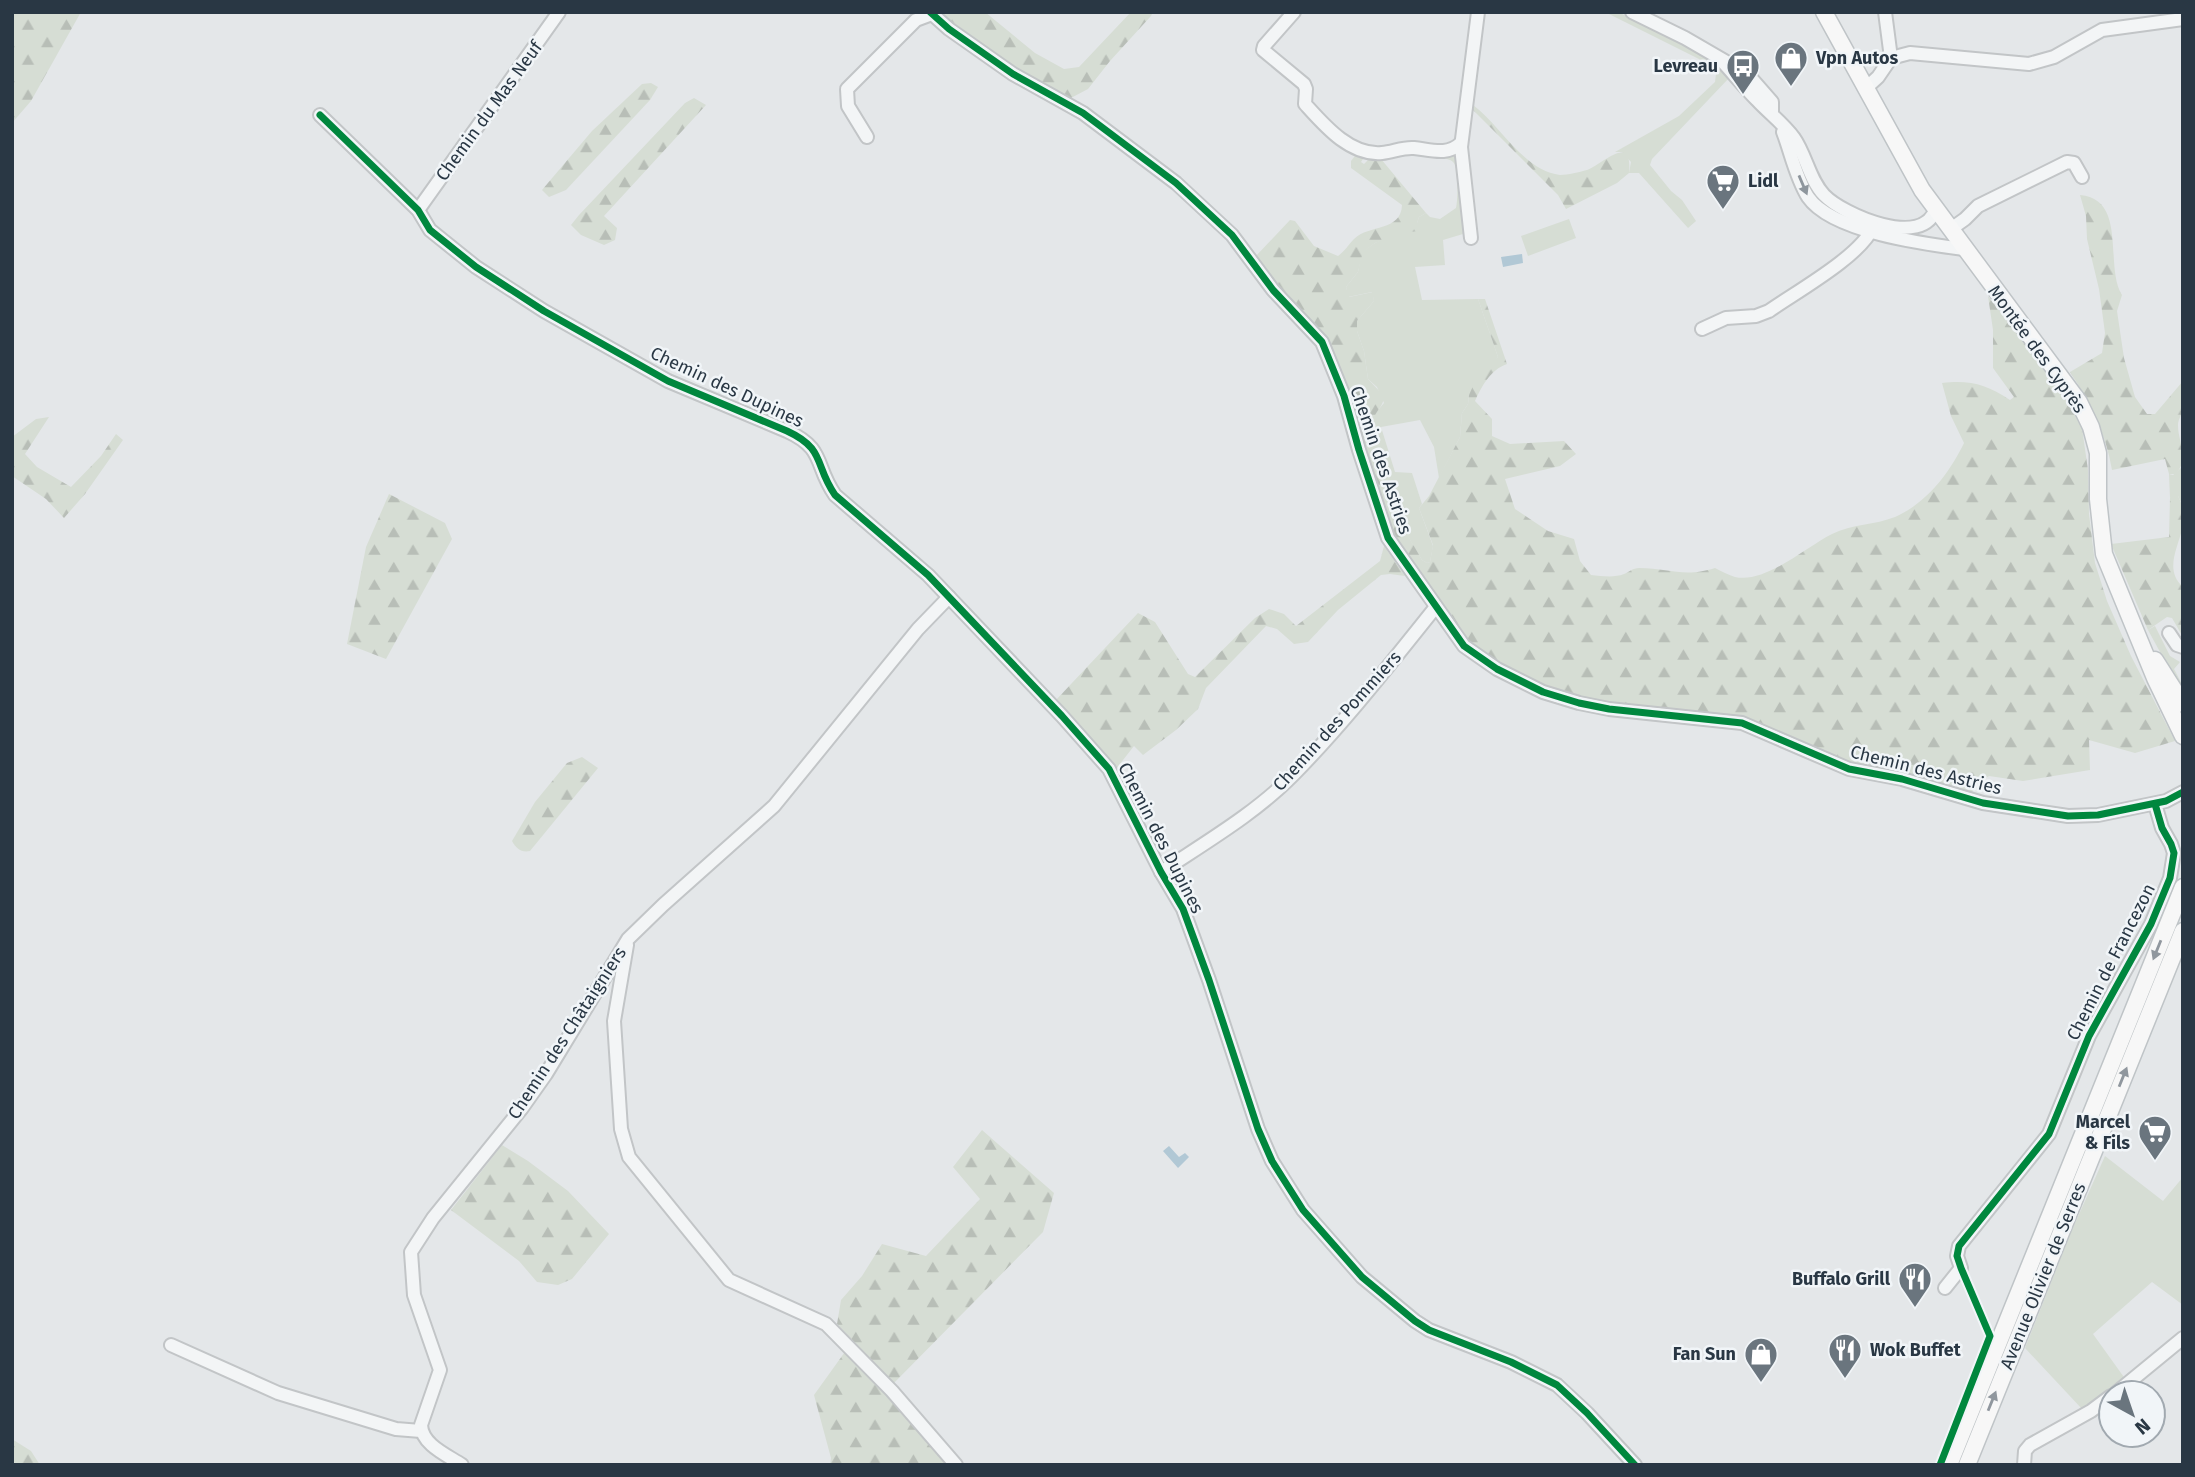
<svg xmlns="http://www.w3.org/2000/svg" width="2195" height="1477" font-family="'Fira Sans',sans-serif">
	<style>
		.grass { fill: #d6ddd4 }
		.forest { fill: url(#forest-firs) }
		.water { fill: #b1c8d5 }
		.lines { fill: none; stroke-linecap: round; stroke-linejoin: round }
		.minor-casing { stroke: #c2c5c7; stroke-width: 16 }
		.major-casing { stroke: #bfc4c7; stroke-width: 19 }
		.minor { stroke: #f3f5f6; stroke-width: 12 }
		.major { stroke: #f7f7f7; stroke-width: 16 }
		.cycleway-casing { stroke: #f1f5f8; stroke-width: 11 }
		.cycleway { stroke: #00873e; stroke-width: 7 }
		.oneway { fill: #8e969d }
		.oneway2 { fill: #90979e }
		.labels { text-anchor: middle; dominant-baseline: central; stroke-width: 5; stroke-linejoin: round; paint-order: stroke }
		.poi-label { font-size: 18px; font-weight: bold; fill: #293744; stroke: #f1f5f8; text-anchor: end }
		.street-label { font-size: 18px; fill: #293744; stroke: #f1f5f8 }
	</style>
	<defs>
		<pattern id="forest-firs" width="22" height="20" patternUnits="userSpaceOnUse" patternTransform="scale(1.75)"><rect width="22" height="20" fill="#d6ddd4"/><path d="M5 1l3.5 6h-7zM16 11l3.5 6h-7z" fill="#b8beb7"/></pattern>
	</defs>
	<rect width="100%" height="100%" fill="#e4e7e9"/>
	<g class="grass">
		<path d="M1605,12H1618C1656,31 1699,46 1729,78L1652,159L1650,165L1671,191L1682,200L1696,221L1688,228L1639,173H1629L1631,162L1622,152H1615L1679,116L1715,82L1716,74L1699,59Z"/>
		<path d="M1457,151L1470,230L1463,234L1443,240L1445,265L1415,267L1422,300L1478,299L1498,357L1469,395L1468,404L1462,413L1460,437L1439,478L1434,447L1420,420L1381,427L1395,472L1412,473L1422,504L1419,508L1433,546L1430,562L1427,563L1422,560L1403,528L1396,511L1393,495L1394,485L1384,467L1372,472L1360,431L1368,433L1374,415L1384,403L1377,387L1368,379L1364,351L1357,331V321L1374,301L1372,292L1348,297L1346,287L1358,272L1362,252L1375,243L1417,223L1419,217L1426,213L1430,217L1440,219L1456,208C1458,200 1458,174 1455,165C1453,159 1445,159 1439,157Z"/>
		<path d="M1569,219L1576,238L1528,256L1521,236Z"/>
		<path d="M2183,457V506L2178,496L2170,498L2169,474L2173,475L2181,468Z"/>
		<path d="M2155,626L2170,656L2180,662L2174,669L2183,686V694L2148,630Z"/>
		<path d="M2105,1156L2163,1201L2183,1177V1305L2152,1282L2093,1334L2126,1380L2082,1409L2025,1348L2072,1230Z"/>
	</g>
	<g class="forest">
		<path d="M12,12H81L31,101L12,123Z"/>
		<path d="M939,12H985L1035,53L1064,69L1079,67L1131,12H1153L1151,16L1110,61L1088,89L1069,99L1017,70Z"/>
		<path d="M651,83L658,87L650,100L566,190L549,197L542,190L592,131L642,84Z"/>
		<path d="M694,98L706,105L604,216L617,228L615,240L604,245L581,235L571,225L579,215L685,103Z"/>
		<path d="M1473,105C1501,126 1524,171 1560,175C1568,175 1579,172 1587,170C1603,164 1633,132 1629,173L1617,183L1566,209L1558,195L1469,106Z"/>
		<path d="M1358,152L1365,156L1361,162L1364,164L1369,159H1381L1426,213L1419,217L1417,223L1418,231L1402,233L1375,243L1363,252L1358,272L1346,287L1349,297L1373,292L1374,301L1357,321V331L1364,351L1368,379L1384,396C1383,412 1369,411 1376,430L1368,433L1360,431L1340,368L1329,342L1321,331L1278,290L1255,257L1290,220L1295,221L1314,246L1338,256C1345,251 1348,245 1354,239C1369,224 1401,232 1402,205L1351,168V161Z"/>
		<path d="M2080,195C2128,199 2104,267 2122,295L2117,311L2124,358L2135,397L2147,414H2155L2183,381C2183,390 2184,400 2183,409C2182,414 2178,420 2178,425C2178,443 2190,457 2176,474H2169L2165,459L2112,470C2106,434 2091,403 2070,372L2102,353L2105,333L2099,289L2087,239L2086,216Z"/>
		<path d="M1988,296L2063,393L2082,428L2088,470L2089,514L2095,563L2107,601L2131,656L2175,741L2135,753L2089,740L2090,770L2023,781L1989,776L1977,784L1970,796L1856,766L1738,717L1595,701L1546,687L1506,666L1473,647L1405,554L1386,519L1372,472L1384,467L1391,470C1396,483 1392,496 1396,509C1401,527 1413,543 1422,560L1427,563L1430,562L1433,545L1419,508L1429,496L1460,437L1462,413L1468,404L1469,395L1473,386L1480,375L1498,357L1478,299H1485L1507,364C1490,370 1482,386 1475,401L1492,419V436L1510,444L1564,441L1576,454L1560,466L1505,479L1515,509L1548,531L1574,539L1580,561L1591,575C1602,576 1614,578 1624,574C1629,572 1633,568 1639,568C1669,568 1684,578 1715,568C1721,571 1729,575 1735,577C1765,584 1806,547 1832,534C1852,524 1875,525 1895,517C1927,503 1950,472 1964,443L1951,416L1942,383C1970,380 1986,384 2010,400L2014,397L1993,368V330Z"/>
		<path d="M49,417L25,454L37,467L71,487L101,456L116,434L123,440L85,494L64,518L46,499L12,476V437L36,419Z"/>
		<path d="M389,494L445,523L452,539L386,659L347,644L366,547Z"/>
		<path d="M2175,494L2178,496C2183,505 2185,518 2182,529C2178,548 2164,570 2183,587V637L2172,618L2167,617L2148,630L2111,544L2169,537L2170,498Z"/>
		<path d="M1384,546L1405,576L1390,574L1381,575L1338,610L1308,642L1294,644L1277,629L1266,626L1206,688L1198,709L1176,730L1143,755L1134,746L1116,769L1084,731L1055,701L1138,613L1155,622L1188,674L1195,677L1255,618L1269,609L1284,614L1296,626L1380,561Z"/>
		<path d="M582,757L598,768L530,851C521,853 516,848 512,841L535,802L567,763Z"/>
		<path d="M982,1130L1054,1193L1043,1232L893,1384L837,1324L841,1300L862,1276L882,1244L926,1256L980,1199L953,1167Z"/>
		<path d="M502,1145L528,1161L568,1191L609,1234L572,1279L558,1285L537,1282L519,1261L451,1210Z"/>
		<path d="M847,1349L951,1465H830L831,1458L814,1395Z"/>
		<path d="M12,1439L31,1451L40,1465H12Z"/>
	</g>
	<g class="water">
		<path d="M1522,254L1523,263L1503,267L1501,257Z"/>
		<path d="M1169,1146L1179,1157L1185,1153L1189,1157L1178,1168L1163,1151Z"/>
	</g>
	<g class="lines">
		<defs>
			<g id="minor">
				<path d="M930,12L949,29L1013,74L1083,113L1176,183L1232,235L1273,290L1322,342L1344,396L1359,450L1388,538L1464,646L1497,669L1543,692L1579,703L1609,709L1742,723L1849,769L1902,779L1983,803L2068,816L2098,815L2166,801L2183,792"/>
				<path d="M1294,12L1264,46L1263,50L1304,84L1306,89L1305,104C1324,125 1350,156 1382,153C1393,152 1403,147 1414,148C1432,150 1447,156 1461,143"/>
				<path d="M1632,12L1685,38L1735,67L1751,78L1772,102V112"/>
				<path d="M1891,58L1910,53L2029,64L2054,57L2102,30L2183,19"/>
				<path d="M1721,60C1733,73 1744,87 1757,100C1769,113 1783,123 1794,138C1806,155 1809,179 1824,195C1843,215 1924,250 1936,208"/>
				<path d="M1866,88L1878,77L1891,58L1885,12"/>
				<path d="M320,115L418,210L430,230L476,267L544,311L668,381L787,431C826,449 814,465 835,495L928,575L1062,716L1109,769L1161,872L1183,909L1209,980L1258,1129L1272,1161L1303,1210L1362,1277L1415,1321L1429,1330L1511,1362L1557,1385L1587,1413L1635,1465"/>
				<path d="M1783,132C1791,153 1796,178 1808,197C1832,232 1925,244 1964,249"/>
				<path d="M867,137L848,106L847,89L916,20L932,14"/>
				<path d="M418,210L559,12"/>
				<path d="M1951,229L1965,219L1978,206L2067,162L2074,163L2082,177"/>
				<path d="M1471,238L1461,147L1478,12"/>
				<path d="M1702,329L1726,318L1756,316L1769,311C1796,292 1861,256 1873,227"/>
				<path d="M2169,633L2177,645L2183,647"/>
				<path d="M1161,872C1206,842 1256,813 1294,774C1345,722 1390,664 1435,608"/>
				<path d="M627,945L614,1021L621,1129L629,1157L729,1280L826,1324L892,1391L956,1465"/>
				<path d="M1945,1288L1961,1268L1957,1256L1959,1246L2049,1134L2089,1036L2151,924L2170,878L2174,853L2171,844L2162,828L2155,804"/>
				<path d="M171,1345L278,1393L396,1429L421,1431"/>
				<path d="M2116,1393L2183,1338"/>
				<path d="M462,1465C447,1455 422,1445 421,1425L440,1370L414,1295L411,1252L433,1218L522,1108L546,1074L628,939L663,905L774,806L918,629L949,597"/>
				<path d="M2024,1465L2025,1451L2030,1445L2091,1411L2111,1396"/>
			</g>
			<g id="major">
				<path d="M1824,12L1922,190L2079,402L2091,427L2098,453V499L2104,554L2155,678L2183,736"/>
				<path d="M2155,660L2183,704"/>
				<path d="M1949,1465L2183,887"/>
				<path d="M1967,1465L2183,931"/>
			</g>
		</defs>
		<use href="#minor" class="minor-casing"/>
		<use href="#major" class="major-casing"/>
		<use href="#minor" class="minor"/>
		<use href="#major" class="major"/>
		<defs>
			<g id="cycleway">
				<path d="M930,12L949,29L1013,74L1083,113L1176,183L1232,235L1273,290L1322,342L1344,396L1359,450L1388,538L1464,646L1497,669L1543,692L1579,703L1609,709L1742,723L1849,769L1902,779L1983,803L2068,816L2098,815L2166,801L2183,792"/>
				<path d="M320,115L418,210L430,230L476,267L544,311L668,381L787,431C826,449 814,465 835,495L928,575L1062,716L1109,769L1161,872L1183,909L1209,980L1258,1129L1272,1161L1303,1210L1362,1277L1415,1321L1429,1330L1511,1362L1557,1385L1587,1413L1635,1465"/>
				<path d="M1940,1465L1990,1336L1961,1268L1957,1256L1959,1246L2049,1134L2089,1036L2151,924L2170,878L2174,853L2171,844L2162,828L2155,804"/>
			</g>
		</defs>
		<use href="#cycleway" class="cycleway-casing"/>
		<use href="#cycleway" class="cycleway"/>
	</g>
	<defs><path id="oneway-solid" d="M-6-.8H1V-3.2L6.5 0L1 3.2V.8H-6Z" transform="scale(1.75)"/></defs>
	<use class="oneway" href="#oneway-solid" transform="translate(1803 185) rotate(67)"/>
	<g class="oneway2">
		<use href="#oneway-solid" transform="translate(2157 950) rotate(112)"/>
		<use href="#oneway-solid" transform="translate(2123 1077) rotate(-68)"/>
		<use href="#oneway-solid" transform="translate(1992 1401) rotate(-68)"/>
	</g>
	<defs>
		<symbol id="shop-pin" viewBox="-11 -11 22 30"><path d="M0 17L-7.5 6A9.5 9.5 0 1 1 7.5 6Z" fill="#6a757e" stroke="#f1f5f8"/><path d="M-5-2.5h2.3a2.7 3.5 0 0 1 5.4 0H5L5.5 6h-11ZM-1.5-2.5h3a1.5 2.3 0 0 0-3 0Z" fill="#fff"/></symbol>
		<symbol id="bus-pin" viewBox="-11 -11 22 30"><path d="M0 17L-7.5 6A9.5 9.5 0 1 1 7.5 6Z" fill="#6a757e" stroke="#f1f5f8"/><path d="M-5-6H5V4H4V6H2V4H-2V6H-4V4H-5ZM-3.5-4V0h7V-4ZM-3.5 1.2v1.5H-2V1.2ZM2 1.2v1.5H3.5V1.2Z" fill="#fff"/></symbol>
		<symbol id="supermarket-pin" viewBox="-11 -11 22 30"><path d="M0 17L-7.5 6A9.5 9.5 0 1 1 7.5 6Z" fill="#6a757e" stroke="#f1f5f8"/><path d="M-6-5.5h2.5l.6 2H6L4.5 2H-2.5L-4.4-4H-6ZM-1.5 3.2a1.3 1.3 0 1 0 .1 0ZM3 3.2a1.3 1.3 0 1 0 .1 0Z" fill="#fff"/></symbol>
		<symbol id="restaurant-pin" viewBox="-11 -11 22 30"><path d="M0 17L-7.5 6A9.5 9.5 0 1 1 7.5 6Z" fill="#6a757e" stroke="#f1f5f8"/><path d="M-5-6h1v4h1v-4h1v4h1v-4h1v5L-1.5 .5V6h-2V.5L-5-1ZM5-6V6H3V1.5H1.5Q1.5-4 5-6Z" fill="#fff"/></symbol>
	</defs>
	<g fill-rule="evenodd">
		<use href="#shop-pin" x="1772" y="39" width="38" height="52"/>
		<use href="#bus-pin" x="1724" y="47" width="38" height="52"/>
		<use href="#supermarket-pin" x="1704" y="162" width="38" height="52"/>
		<use href="#supermarket-pin" x="2136" y="1113" width="38" height="52"/>
		<use href="#restaurant-pin" x="1896" y="1260" width="38" height="52"/>
		<use href="#restaurant-pin" x="1826" y="1331" width="38" height="52"/>
		<use href="#shop-pin" x="1742" y="1335" width="38" height="52"/>
	</g>
	<g class="labels">
		<g class="poi-label">
			<text x="1816" y="58" text-anchor="start">Vpn Autos</text>
			<text x="1718" y="66">Levreau</text>
			<text x="1748" y="181" text-anchor="start">Lidl</text>
			<text x="2130" y="1122">Marcel<tspan x="2130" dy="21">&amp; Fils</tspan></text>
			<text x="1890" y="1279">Buffalo Grill</text>
			<text x="1870" y="1350" text-anchor="start">Wok Buffet</text>
			<text x="1736" y="1354">Fan Sun</text>
		</g>
		<g class="street-label">
			<text transform="translate(489 111) rotate(-54)">Chemin du Mas Neuf</text>
			<text transform="translate(2037 349) rotate(54)">Montée des Cyprès</text>
			<text transform="translate(727 387) rotate(25)">Chemin des Dupines</text>
			<text transform="translate(1381 460) rotate(71)">Chemin des Astries</text>
			<text transform="translate(1337 721) rotate(-48)">Chemin des Pommiers</text>
			<text transform="translate(1926 770) rotate(14)">Chemin des Astries</text>
			<text transform="translate(1161 838) rotate(63)">Chemin des Dupines</text>
			<text transform="translate(2111 962) rotate(-63)">Chemin de Francezon</text>
			<text transform="translate(567 1033) rotate(-57)">Chemin des Châtaigniers</text>
			<text transform="translate(2043 1276) rotate(-68)">Avenue Olivier de Serres</text>
		</g>
	</g>
	<rect width="2195" height="1477" fill="none" stroke="#293744" stroke-width="28"/>
	<g transform="translate(2132 1414) rotate(140)"><circle r="33" fill="#f1f5f8" stroke="#a1a9b0" stroke-width="2"/>
	<path d="M0-5L12 26L0 18L-12 26Z" fill="#6a757e"/>
	<text y="-10" font-size="19" font-weight="bold" text-anchor="middle" fill="#293744">N</text>
	</g>
</svg>
